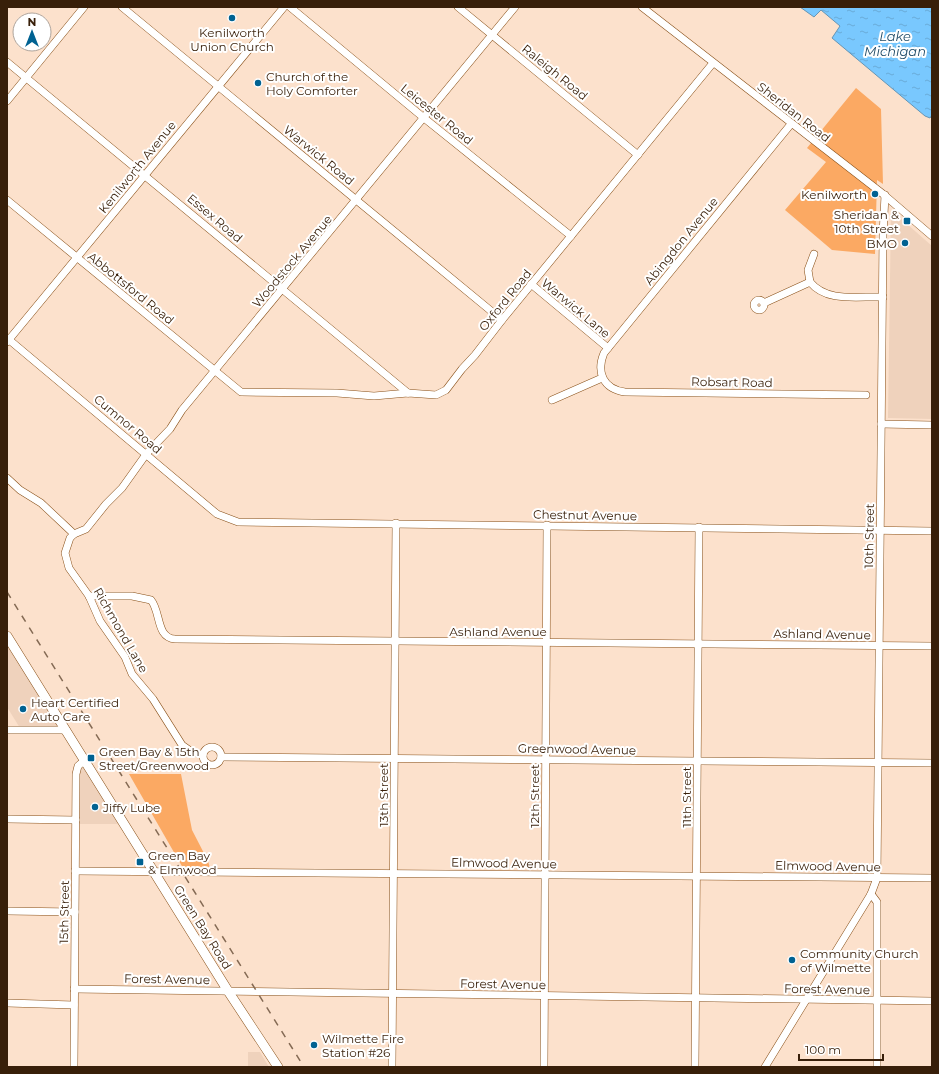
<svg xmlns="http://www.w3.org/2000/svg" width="939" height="1074" font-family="Montserrat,sans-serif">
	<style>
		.built { fill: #efd2bc }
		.green { fill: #fba963 }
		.water { fill: url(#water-ripples); stroke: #6695b4 }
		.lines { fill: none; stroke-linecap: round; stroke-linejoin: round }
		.minor-casing { stroke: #895018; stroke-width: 8 }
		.major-casing { stroke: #895018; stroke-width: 10 }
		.minor { stroke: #fff; stroke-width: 7 }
		.major { stroke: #fff; stroke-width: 9 }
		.rail { stroke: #846a54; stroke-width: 1.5; stroke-dasharray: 7 7; stroke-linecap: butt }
		.poi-dot { fill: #006292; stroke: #fff; stroke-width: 1.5 }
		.labels { text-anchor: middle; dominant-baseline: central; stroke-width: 4; stroke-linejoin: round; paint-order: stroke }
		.poi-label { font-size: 12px; fill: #381f09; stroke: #fff; text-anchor: start }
		.street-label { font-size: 12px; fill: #381f09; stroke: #fff }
		.water-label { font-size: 13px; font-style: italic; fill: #1f4a66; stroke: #fff }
	</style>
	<defs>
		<pattern id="water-ripples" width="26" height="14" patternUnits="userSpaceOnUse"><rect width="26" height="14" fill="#79c8fe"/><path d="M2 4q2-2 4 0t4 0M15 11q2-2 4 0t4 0" fill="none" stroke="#69abd8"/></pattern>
	</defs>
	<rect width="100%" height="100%" fill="#fce1cc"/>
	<g class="built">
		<path d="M891,210L932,246V419L888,418Z"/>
		<path d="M7,645L60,729L20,728L7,707Z"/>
		<path d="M81,765L119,824H77L78,773Z"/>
		<path d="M248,1052H260L269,1067H248Z"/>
	</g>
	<g class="green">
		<path d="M856,88L881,109L883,184L877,180L875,254L832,250L785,210L826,162L807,148Z"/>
		<path d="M129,774H181L192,830L208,861L210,868H183Z"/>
	</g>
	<path class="water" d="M800,7H932V115L930,118L925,116L832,38L840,26L821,10L814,17Z"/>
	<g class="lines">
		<defs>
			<g id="minor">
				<path d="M122,7L502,320"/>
				<path d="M290,7L424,118L571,236"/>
				<path d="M458,7L638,155"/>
				<path d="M642,7L883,194L932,236"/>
				<path d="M7,62L408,393"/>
				<path d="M7,101L84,7"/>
				<path d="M791,124L604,353C596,372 603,389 625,392L866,395"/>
				<path d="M7,200L241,392L337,393L374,396L408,393L436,395L446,390L462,369L475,355L502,320L713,63"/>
				<path d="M810,282L808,270L814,254"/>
				<path d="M531,284L608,348"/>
				<circle cx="759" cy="305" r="5"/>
				<path d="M764,303L810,282C827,303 858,296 883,297"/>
				<path d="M7,338L217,514L238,522L932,531"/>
				<path d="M7,342L284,7"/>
				<path d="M552,400L602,378"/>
				<path d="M881,424L932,425"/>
				<path d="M7,478L20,490L41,503L74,534"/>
				<path d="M89,596H132L151,600C161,612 156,638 175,639L932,646"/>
				<path d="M7,730H66"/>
				<circle cx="212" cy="756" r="9"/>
				<path d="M203,755L192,752L182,745L153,699L132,674L125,657L100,621L89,596L69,568L65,553L70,538L74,534L86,529L106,504L122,488L147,453L170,429L182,410L515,7"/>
				<path d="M221,757L932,763"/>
				<path d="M7,819L76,820"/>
				<path d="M75,871L932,878"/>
				<path d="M871,894L877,902V1067"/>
				<path d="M7,911L75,912"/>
				<path d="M74,989L932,1001"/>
				<path d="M7,1003L74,1005"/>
				<path d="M74,1067L76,774L78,766L85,760"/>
				<path d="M392,1067L396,523"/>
				<path d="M544,1067L547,525"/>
				<path d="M695,1067L699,527"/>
				<path d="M765,1067L871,894L877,878L883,235L885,195"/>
			</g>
			<path id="major" d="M7,636L228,991L278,1067"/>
		</defs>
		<use href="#minor" class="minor-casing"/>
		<use href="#major" class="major-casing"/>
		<use href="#minor" class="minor"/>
		<use href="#major" class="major"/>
		<path class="rail" d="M7,592L304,1067"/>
	</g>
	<g class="poi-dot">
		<circle cx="232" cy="18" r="4"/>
		<circle cx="258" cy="83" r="4"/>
		<circle cx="875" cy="194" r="4"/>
		<rect x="903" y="217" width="8" height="8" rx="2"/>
		<circle cx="905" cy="243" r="4"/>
		<circle cx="23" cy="709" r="4"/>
		<rect x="87" y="754" width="8" height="8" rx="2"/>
		<circle cx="95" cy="807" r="4"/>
		<rect x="136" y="858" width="8" height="8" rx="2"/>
		<circle cx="792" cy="960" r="4"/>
		<circle cx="314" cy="1045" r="4"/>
	</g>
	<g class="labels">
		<g class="poi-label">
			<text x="232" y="32" text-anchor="middle">Kenilworth<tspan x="232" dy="14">Union Church</tspan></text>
			<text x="266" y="76">Church of the<tspan x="266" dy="14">Holy Comforter</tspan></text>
			<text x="867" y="194" text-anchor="end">Kenilworth</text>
			<text x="899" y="214" text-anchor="end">Sheridan &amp;<tspan x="899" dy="14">10th Street</tspan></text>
			<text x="897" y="243" text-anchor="end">BMO</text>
			<text x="31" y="702">Heart Certified<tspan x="31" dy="14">Auto Care</tspan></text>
			<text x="99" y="751">Green Bay &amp; 15th<tspan x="99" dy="14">Street/Greenwood</tspan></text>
			<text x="103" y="807">Jiffy Lube</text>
			<text x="148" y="855">Green Bay<tspan x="148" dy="14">&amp; Elmwood</tspan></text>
			<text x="800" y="953">Community Church<tspan x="800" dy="14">of Wilmette</tspan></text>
			<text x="322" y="1038">Wilmette Fire<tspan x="322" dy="14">Station #26</tspan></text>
		</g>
		<g class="street-label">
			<text transform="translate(555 72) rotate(39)">Raleigh Road</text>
			<text transform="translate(794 112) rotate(38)">Sheridan Road</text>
			<text transform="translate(437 114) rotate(39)">Leicester Road</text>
			<text transform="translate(319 155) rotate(39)">Warwick Road</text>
			<text transform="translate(137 167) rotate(-51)">Kenilworth Avenue</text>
			<text transform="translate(215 218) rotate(40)">Essex Road</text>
			<text transform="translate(681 241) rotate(-51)">Abingdon Avenue</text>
			<text transform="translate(292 261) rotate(-50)">Woodstock Avenue</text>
			<text transform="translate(131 288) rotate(39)">Abbottsford Road</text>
			<text transform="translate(505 300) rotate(-51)">Oxford Road</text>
			<text transform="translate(576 308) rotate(40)">Warwick Lane</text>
			<text transform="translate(732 382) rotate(1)">Robsart Road</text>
			<text transform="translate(128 424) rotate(40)">Cumnor Road</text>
			<text transform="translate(585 515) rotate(1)">Chestnut Avenue</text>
			<text transform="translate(869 536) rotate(-89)">10th Street</text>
			<text transform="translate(121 630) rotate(60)">Richmond Lane</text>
			<text x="498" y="631">Ashland Avenue</text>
			<text transform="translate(822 634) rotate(1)">Ashland Avenue</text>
			<text transform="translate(577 749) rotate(1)">Greenwood Avenue</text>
			<text transform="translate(383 795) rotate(-90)">13th Street</text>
			<text transform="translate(534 796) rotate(-90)">12th Street</text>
			<text transform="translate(686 797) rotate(-90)">11th Street</text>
			<text transform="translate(504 863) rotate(1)">Elmwood Avenue</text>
			<text transform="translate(828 866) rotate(1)">Elmwood Avenue</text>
			<text transform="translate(64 912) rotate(-89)">15th Street</text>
			<text transform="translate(203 927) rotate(58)">Green Bay Road</text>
			<text transform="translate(167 979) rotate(1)">Forest Avenue</text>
			<text transform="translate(503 984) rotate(1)">Forest Avenue</text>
			<text transform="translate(827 989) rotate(1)">Forest Avenue</text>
		</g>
		<g class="water-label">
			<text x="895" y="36">Lake<tspan x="895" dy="15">Michigan</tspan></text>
		</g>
	</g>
	<rect width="939" height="1074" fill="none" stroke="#381f09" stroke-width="16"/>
	<g transform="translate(32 32)"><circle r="19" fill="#ffffff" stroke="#afa59d"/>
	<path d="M0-3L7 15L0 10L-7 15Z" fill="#006292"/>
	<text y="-6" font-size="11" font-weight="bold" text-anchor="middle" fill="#381f09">N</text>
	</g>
	<path d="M799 1054v6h84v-6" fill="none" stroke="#381f09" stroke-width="2"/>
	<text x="805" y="1054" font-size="12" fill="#381f09" stroke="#ffffff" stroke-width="3" paint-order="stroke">100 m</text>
</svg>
